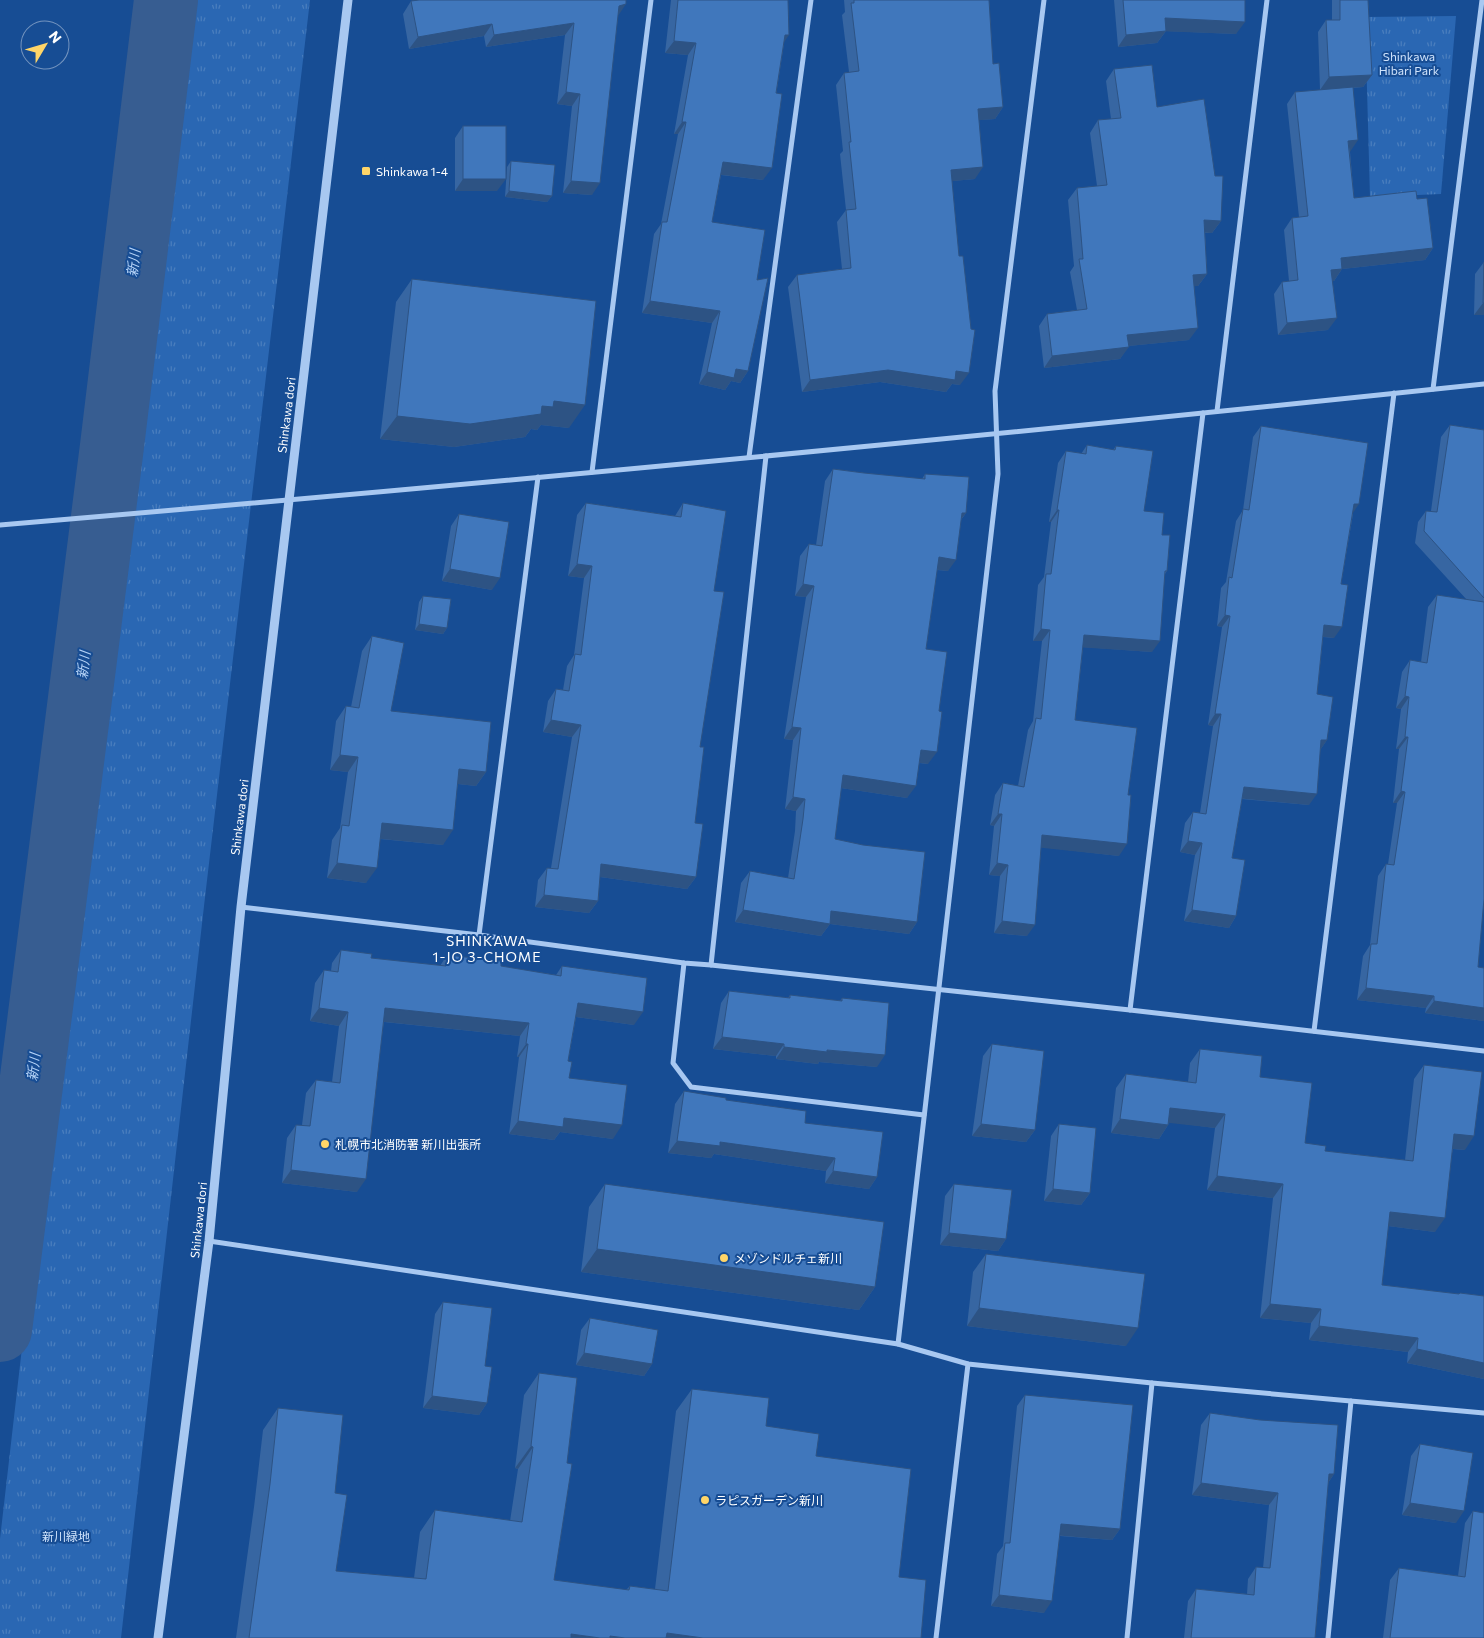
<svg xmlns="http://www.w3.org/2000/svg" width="1484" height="1638" font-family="Commissioner,'Noto Sans JP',sans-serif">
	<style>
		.park { fill: url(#park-tufts) }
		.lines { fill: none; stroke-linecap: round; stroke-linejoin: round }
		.river { stroke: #375d91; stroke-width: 64 }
		.minor { stroke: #a8c8f1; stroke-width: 5 }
		.tertiary { stroke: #a8c8f1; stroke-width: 9 }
		.wall { fill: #3766a2 }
		.shaded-wall { fill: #2d5384 }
		.building { fill: #4077bc; stroke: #2d5384 }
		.poi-dot { fill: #ffd568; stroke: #174d94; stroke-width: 2 }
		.labels { text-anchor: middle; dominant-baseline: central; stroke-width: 4; stroke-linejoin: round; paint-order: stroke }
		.park-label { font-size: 12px; fill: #cfe3fc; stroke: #174d94 }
		.poi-label { font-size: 12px; fill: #fff; stroke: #174d94; text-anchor: start }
		.street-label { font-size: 12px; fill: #fff; stroke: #174d94 }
		.water-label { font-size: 14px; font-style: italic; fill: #b4d2f7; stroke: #174d94 }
		.neighbourhood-label { font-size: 14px; letter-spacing: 1px; fill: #fff; stroke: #174d94 }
	</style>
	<defs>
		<pattern id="park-tufts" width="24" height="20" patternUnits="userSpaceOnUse" patternTransform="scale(1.25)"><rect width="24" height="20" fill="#2a67b3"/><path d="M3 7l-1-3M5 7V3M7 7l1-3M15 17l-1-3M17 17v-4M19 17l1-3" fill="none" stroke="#4a7ebe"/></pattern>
	</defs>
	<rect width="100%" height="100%" fill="#174d94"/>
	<g class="park">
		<path d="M185,0H310L204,906L121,1638H0V1539L75,887Z"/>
		<path d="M1456,16L1441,194L1370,197L1365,17Z"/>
	</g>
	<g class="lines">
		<path class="river" d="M0,1330L112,446L166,0"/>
		<g class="minor">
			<path d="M1433,389L1482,0"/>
			<path d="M1217,411L1267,0"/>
			<path d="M749,457L811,0"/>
			<path d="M592,472L651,0"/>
			<path d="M0,525C495,483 990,436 1484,384"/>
			<path d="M241,907L479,935L684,963L711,965L1130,1010L1484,1051"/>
			<path d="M479,935L538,477"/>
			<path d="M684,963L673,1063L691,1087L924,1115"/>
			<path d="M711,965L766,456"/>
			<path d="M1130,1010L1203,413"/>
			<path d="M1314,1031L1394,393"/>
			<path d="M209,1241L898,1344L968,1364L1152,1383L1484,1413"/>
			<path d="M898,1344L998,474L995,391L1044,0"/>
			<path d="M936,1638L968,1364"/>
			<path d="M1127,1638L1152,1383"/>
			<path d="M1328,1638L1351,1401"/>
		</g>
		<path class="tertiary" d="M158,1638L209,1241L241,907L348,0"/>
	</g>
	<g class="wall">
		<path d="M671,0H788L784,43L763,180L721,175L712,222L757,280L748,371L740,383L731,381L725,390L699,384L712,323L642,313L654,234L661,224L678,134H674L688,55L665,53Z"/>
		<path d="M844,0H989L993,64L1003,107L995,119L979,120L975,179L952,181L960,385L952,384L946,392L880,382L802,392L788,287L797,275L842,269L837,222L846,210L840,154L843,151L836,85L844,73L849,72L842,15L845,12Z"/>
		<path d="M1114,0H1245L1236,34L1166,31L1157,43L1118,47Z"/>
		<path d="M1332,0H1368L1372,75L1363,87L1353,88L1350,152L1354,198L1417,199L1433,248L1425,260L1342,269L1334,281H1332L1328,330L1278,335L1274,294L1282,282L1289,281L1284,230L1292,218L1299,217L1287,104L1295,92L1320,90L1318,32L1326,20H1332Z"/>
		<path d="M411,1L618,16L592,195L563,193L572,106L557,104L565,35L486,47L484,36L409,49L403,14Z"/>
		<path d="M1114,69L1157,107L1221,221L1212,233H1205L1207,274L1198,286H1194L1189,340L1128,346L1120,359L1044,368L1039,326L1047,314L1077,310L1070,272L1074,266L1068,200L1077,188L1097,186L1090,133L1098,120L1111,119L1106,81Z"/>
		<path d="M463,126L497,191H455V138Z"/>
		<path d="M511,161L552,196L547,202L505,197L507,167Z"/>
		<path d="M1484,262V315H1474L1475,274Z"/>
		<path d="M412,279L569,428L541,425L537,430L531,429L525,437L454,447L380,439L396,302Z"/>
		<path d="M1450,425L1484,430V899L1478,967L1484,968V1021L1425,1013L1426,1008L1357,1000L1363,956L1370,945L1378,876L1386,864H1388L1397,803H1393L1399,749H1396L1401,709L1396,708L1402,672L1410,660L1421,662L1428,607L1437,595L1467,600L1415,543L1418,522L1426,511H1431L1441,437Z"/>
		<path d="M1261,426L1353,514L1341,584L1334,638L1323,637L1317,694L1327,740L1320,750L1309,805L1242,799L1232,858L1236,916L1229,928L1184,921L1195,855L1180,852L1185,823L1193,812L1200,813L1213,726L1208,725L1222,627L1217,626L1221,588L1226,582L1236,521L1243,510L1253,437Z"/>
		<path d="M1087,445L1113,450L1116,446L1144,511L1162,535L1167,571L1165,574L1152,652L1083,647L1075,720L1119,856L1041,847L1027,936L994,933L1000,876L989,875L994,826L990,825L995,795L1003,783L1018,786L1028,730L1033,721L1042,641H1033L1038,585L1044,577L1051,522H1049L1058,463L1066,451L1081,454Z"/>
		<path d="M833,469L864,473L922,479L925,474L966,513L961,520L948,571L937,570L926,649L928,764L919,763L907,798L841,788L835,839L917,922L909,934L830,924L821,936L735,922L741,883L750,871L788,878L795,831L796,811L785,809L793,740L784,739L806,597L795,596L800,556L809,544L816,545L825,481Z"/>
		<path d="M586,503L675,516L683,503L714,591L700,747L695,823L696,877L687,889L600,877L598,901L589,913L535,907L538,880L547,868H551L572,737L543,732L548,701L556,689L563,690L567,666L574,655L584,578L568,576L577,515Z"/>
		<path d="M459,514L492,590L442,581L451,526Z"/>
		<path d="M423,596L447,628L443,634L415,630L419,602Z"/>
		<path d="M372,636L391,711L486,772L476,786L458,784L443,845L380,839L366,883L327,878L332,840L340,828L348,772L330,770L336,721L346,706L351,707L362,651Z"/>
		<path d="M341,950L371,958L440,966L447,955L501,966L556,975L562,966L634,1025L576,1017L568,1061L569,1078L613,1139L560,1132L554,1140L509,1134L519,1057H517L520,1036L384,1022L357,1192L282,1183L287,1138L296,1125H302L306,1093L316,1080L332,1082L339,1026L310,1021L315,983L324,970L331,971L332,963Z"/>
		<path d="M729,991L788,998L790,995L840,1001L842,998L877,1067L819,1062L818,1064L776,1059V1056L713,1049L721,1003Z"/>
		<path d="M992,1044L1035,1130L1026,1142L972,1136L983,1056Z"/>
		<path d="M1200,1049L1260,1077L1305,1143L1325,1151L1405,1160L1414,1079L1424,1065L1465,1150L1453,1149L1435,1232L1388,1226L1382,1285L1458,1294L1460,1293L1484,1296V1379L1407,1363L1408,1352L1309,1340L1311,1323L1260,1318L1273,1198L1207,1190L1215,1128L1169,1122L1168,1125L1159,1139L1111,1133L1116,1088L1126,1074L1188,1082L1190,1063Z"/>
		<path d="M684,1091L726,1100L805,1123L877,1177L869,1189L825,1183L826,1171L714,1154L711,1158L668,1153L675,1104Z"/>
		<path d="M1059,1124L1090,1193L1081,1205L1044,1201L1051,1136Z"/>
		<path d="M605,1184L875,1287L859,1310L581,1272L589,1207Z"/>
		<path d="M954,1184L1006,1239L998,1251L940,1245L945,1196Z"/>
		<path d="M986,1254L1126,1346L967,1326L973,1272Z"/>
		<path d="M443,1302L485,1366L487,1403L479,1415L423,1408L435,1314Z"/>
		<path d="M590,1318L652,1364L644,1376L576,1365L581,1330Z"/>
		<path d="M539,1373L554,1580L626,1590L630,1586L655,1589L676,1411L692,1389L766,1426L816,1456L899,1577L921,1638H236L254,1507L263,1430L278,1408L335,1493L336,1571L414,1578L420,1532L435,1510L510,1521L518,1469L515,1468L524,1395Z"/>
		<path d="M1025,1395L1120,1529L1112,1540L1060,1536L1044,1613L991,1606L997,1554L1003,1546L1017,1406Z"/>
		<path d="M1210,1413L1334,1474L1328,1483L1315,1638H1184L1188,1601L1196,1589L1247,1594L1248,1579L1256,1567L1263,1568L1269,1505L1192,1495L1201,1425Z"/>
		<path d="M1420,1444L1456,1523L1402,1515L1411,1456Z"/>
		<path d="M1473,1511L1484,1638H1383L1390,1580L1399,1568L1458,1576L1465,1523Z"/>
	</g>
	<g class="shaded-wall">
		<path d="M626,4L618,16L619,6Z"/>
		<path d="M1165,18L1245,22L1236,34L1156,31Z"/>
		<path d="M574,23L565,35L486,47L494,35Z"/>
		<path d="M492,24L484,36L409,49L418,37Z"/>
		<path d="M1166,31L1157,43L1118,47L1126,35Z"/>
		<path d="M785,35H789L781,47Z"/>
		<path d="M674,41L696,43L688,55L665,53Z"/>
		<path d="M1372,75L1363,87L1320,90L1329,77Z"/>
		<path d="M566,92L580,94L572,106L557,104Z"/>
		<path d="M1003,107L995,119L969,121L978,109Z"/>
		<path d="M682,122H686L678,134H674Z"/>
		<path d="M1358,140L1350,152L1348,141Z"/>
		<path d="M723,162L772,168L763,180L715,174Z"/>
		<path d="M983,167L975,179L943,182L951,170Z"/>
		<path d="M463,179H506L497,191H455Z"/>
		<path d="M571,181L600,183L592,195L563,193Z"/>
		<path d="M509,191L552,196L547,202L505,197Z"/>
		<path d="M1204,220L1221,221L1212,233L1195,232Z"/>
		<path d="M1433,248L1425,260L1342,269L1334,281L1323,282L1331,270L1341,258Z"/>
		<path d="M1207,274L1198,286L1184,287L1193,275Z"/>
		<path d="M650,301L720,311L712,323L642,313Z"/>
		<path d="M1483,303H1484V315H1474Z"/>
		<path d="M1337,318L1328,330L1278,335L1287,323Z"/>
		<path d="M1198,328L1189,340L1119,347L1127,335Z"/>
		<path d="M1129,347L1120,359L1044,368L1052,356Z"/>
		<path d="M736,369L748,371L740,383L731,381L725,390L699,384L707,372Z"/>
		<path d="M888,370L956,371L969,373L960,385L952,384L946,392L880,382L802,392L810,380Z"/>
		<path d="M554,401L585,405L569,428L541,425L537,430L531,429L525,437L454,447L380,439L397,416L542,406Z"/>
		<path d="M1354,504H1359L1351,516Z"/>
		<path d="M1057,510H1059L1051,522H1049Z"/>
		<path d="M962,513H966L957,525Z"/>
		<path d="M939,557L956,560L948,571L931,569Z"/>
		<path d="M577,564L592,566L584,578L568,576Z"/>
		<path d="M450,569L500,578L492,590L442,581Z"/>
		<path d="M803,584L814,586L806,597L795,596Z"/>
		<path d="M1225,615L1230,616L1222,627L1217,626Z"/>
		<path d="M419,624L447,628L443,634L415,630Z"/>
		<path d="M1324,625L1342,627L1334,638L1316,636Z"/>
		<path d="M1041,629L1050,630L1042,641H1033Z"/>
		<path d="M1084,635L1160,641L1152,652L1076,647Z"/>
		<path d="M1405,696L1409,697L1401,709L1396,708Z"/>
		<path d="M1215,714H1221L1213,726L1208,725Z"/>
		<path d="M551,720L581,725L572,737L543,732Z"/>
		<path d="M792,727L801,728L793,740L784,739Z"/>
		<path d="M1405,737H1408L1399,749H1396Z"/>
		<path d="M1321,740H1327L1319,752Z"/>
		<path d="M921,750L937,752L928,764L913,762Z"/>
		<path d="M340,755L358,757L348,772L330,770Z"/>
		<path d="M459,769L486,772L476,786L449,783Z"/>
		<path d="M843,775L916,786L907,798L834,787Z"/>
		<path d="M1244,787L1317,794L1309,805L1236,798Z"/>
		<path d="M1401,791L1405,792L1397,803H1393Z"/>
		<path d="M793,797L805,799L796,811L785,809Z"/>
		<path d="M998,814H1002L994,826L990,825Z"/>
		<path d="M382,823L453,830L443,845L372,838Z"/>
		<path d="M1042,835L1127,844L1119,856L1034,847Z"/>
		<path d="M1188,841L1202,843L1195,855L1180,852Z"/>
		<path d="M337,863L377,868L366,883L327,878Z"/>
		<path d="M997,863L1008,865L1000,876L989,875Z"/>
		<path d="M601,864L696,877L687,889L593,876Z"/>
		<path d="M544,895L598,901L589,913L535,907Z"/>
		<path d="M743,910L831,911L917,922L909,934L830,924L821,936L735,922Z"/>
		<path d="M1192,910L1236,916L1229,928L1184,921Z"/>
		<path d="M1002,921L1035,925L1027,936L994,933Z"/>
		<path d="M1366,988L1434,996L1426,1008L1357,1000Z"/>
		<path d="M1434,1001L1484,1008V1021L1425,1013Z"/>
		<path d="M578,1003L643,1012L634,1025L569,1016Z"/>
		<path d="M319,1008L348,1012L339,1026L310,1021Z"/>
		<path d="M385,1008L529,1023L520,1036L376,1021Z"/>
		<path d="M722,1037L784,1044L776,1056L713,1049Z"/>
		<path d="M526,1044H528L519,1057H517Z"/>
		<path d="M784,1047L885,1055L877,1067L819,1062L818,1064L776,1059Z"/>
		<path d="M1170,1108L1225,1114L1215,1128L1161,1122Z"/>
		<path d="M564,1118L622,1125L613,1139L560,1132L554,1140L509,1134L518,1121Z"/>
		<path d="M1120,1119L1168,1125L1159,1139L1111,1133Z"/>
		<path d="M981,1124L1035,1130L1026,1142L972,1136Z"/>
		<path d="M1454,1134L1474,1136L1465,1150L1444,1148Z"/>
		<path d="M677,1141L720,1142L835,1158L826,1171L714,1154L711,1158L668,1153Z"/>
		<path d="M291,1170L366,1179L357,1192L282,1183Z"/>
		<path d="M833,1171L877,1177L869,1189L825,1183Z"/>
		<path d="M1217,1176L1283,1184L1273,1198L1207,1190Z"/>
		<path d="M1053,1189L1090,1193L1081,1205L1044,1201Z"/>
		<path d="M1390,1212L1445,1218L1435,1232L1380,1225Z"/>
		<path d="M949,1233L1006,1239L998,1251L940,1245Z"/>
		<path d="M597,1249L875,1287L859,1310L581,1272Z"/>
		<path d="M1270,1304L1321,1309L1311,1323L1260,1318Z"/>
		<path d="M979,1308L1138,1328L1126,1346L967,1326Z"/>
		<path d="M1319,1326L1418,1338L1408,1352L1309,1340Z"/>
		<path d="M1417,1349L1484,1363V1379L1407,1363Z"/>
		<path d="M584,1353L652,1364L644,1376L576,1365Z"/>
		<path d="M432,1396L487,1403L479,1415L423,1408Z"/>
		<path d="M531,1446L533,1447L518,1469L515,1468Z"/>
		<path d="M1329,1474H1334L1326,1486Z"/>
		<path d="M1201,1483L1278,1493L1269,1505L1192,1495Z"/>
		<path d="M1410,1503L1464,1511L1456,1523L1402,1515Z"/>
		<path d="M1061,1524L1120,1529L1112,1540L1053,1535Z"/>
		<path d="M999,1595L1052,1601L1044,1613L991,1606Z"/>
		<path d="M667,1633L703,1638H664Z"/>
		<path d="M571,1634L600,1638H569Z"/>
		<path d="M610,1636L625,1638H609Z"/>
	</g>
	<g class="building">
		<path d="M419,0H626V4L619,6L600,183L571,181L580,94L566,92L574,23L494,35L492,24L418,37L411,1Z"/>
		<path d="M678,0H788L789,35H785L776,93L782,94L772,168L723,162L712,222L765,230L757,280L768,278L748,371L736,369L734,378L707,372L720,311L650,301L662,222H667L686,122H682L696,43L674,41Z"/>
		<path d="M854,0H989L993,64L999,63L1003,107L978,109L983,167L951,170L959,256H963L971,329L975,330L969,373L956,371L955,380L888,370L810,380L797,275L851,268L846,210L856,209L849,142H851L844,73L859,71L851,3H854Z"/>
		<path d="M1123,0H1245V22L1165,18L1166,31L1126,35Z"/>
		<path d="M1340,0H1368L1372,75L1329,77L1326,20H1340Z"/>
		<path d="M1152,65L1157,107L1204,99L1215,176H1223L1221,221L1204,220L1207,274L1193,275L1198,328L1127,335L1129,347L1052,356L1047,314L1087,309L1079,259H1083L1077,188L1107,185L1098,120L1121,118L1114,69Z"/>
		<path d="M1353,87L1358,140L1348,141L1354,198L1416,191L1417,199L1427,198L1433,248L1341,258L1342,269L1331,270L1337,318L1287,323L1282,282L1298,280L1292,218L1308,216L1295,92Z"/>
		<rect x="463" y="126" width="43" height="53"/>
		<path d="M511,161L555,165L552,196L509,191Z"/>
		<path d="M1484,262V303H1483Z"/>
		<path d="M412,279L596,301L585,405L554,401L553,407L542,406L541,414L470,424L397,416Z"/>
		<path d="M1450,425L1484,430V598L1424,531L1426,511L1437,512Z"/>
		<path d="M1261,426L1368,443L1359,504H1354L1341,584L1348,585L1342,627L1324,625L1317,694L1333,697L1327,740H1321L1317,794L1244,787L1232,858L1245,860L1236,916L1192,910L1202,843L1188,841L1193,812L1206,814L1221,714H1215L1230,616L1225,615L1229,577L1232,578L1243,509L1249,510Z"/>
		<path d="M1087,445L1115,450L1116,446L1153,451L1144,511L1164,513L1162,535H1170L1167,571H1165L1160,641L1084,635L1075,720L1137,728L1128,795H1131L1127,844L1042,835L1035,925L1002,921L1008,865L997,863L1002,814H998L1003,783L1024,787L1036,718L1041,719L1050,630L1041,629L1046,574H1051L1059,510H1057L1066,451L1086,454Z"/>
		<path d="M833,469L864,473L925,479V474L969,477L966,513H962L956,560L939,557L926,649L947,652L939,711L942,712L937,752L921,750L916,786L843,775L835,839L863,845L925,852L917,922L831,911L830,924L743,910L750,871L794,879L803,819L805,799L793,797L801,728L792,727L814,586L803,584L809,544L822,546Z"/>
		<path d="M586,503L681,517L683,503L726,511L714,591L724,592L700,747H704L695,823L703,824L696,877L601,864L598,901L544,895L547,868L558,869L581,725L551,720L556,689L569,691L575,654L581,655L592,566L577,564Z"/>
		<path d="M459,514L509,522L500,578L450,569Z"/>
		<path d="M1437,595L1484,602V899L1478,967L1484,968V1008L1434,1001V996L1366,988L1371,944H1377L1386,864L1394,865L1405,792L1401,791L1408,737H1405L1409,697L1405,696L1410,660L1427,663Z"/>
		<path d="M423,596L451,599L447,628L419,624Z"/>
		<path d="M372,636L404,643L391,711L491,722L486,772L459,769L453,830L382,823L377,868L337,863L342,825L349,826L358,757L340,755L346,706L359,708Z"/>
		<path d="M341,950L372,954L371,958L446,966L447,955L501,961V966L561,976L562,966L647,978L643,1012L578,1003L568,1061L572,1062L569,1078L627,1085L622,1125L564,1118L563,1127L518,1121L528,1044H526L529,1023L385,1008L366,1179L291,1170L296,1125L310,1126L316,1080L340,1083L348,1012L319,1008L324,970L338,972Z"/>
		<path d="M729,991L790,998V995L842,1001V998L889,1003L885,1055L827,1050V1052L784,1047V1044L722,1037Z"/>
		<path d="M992,1044L1044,1051L1035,1130L981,1124Z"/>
		<path d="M1200,1049L1262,1056L1260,1077L1312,1083L1305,1143L1326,1146L1325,1151L1413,1161L1424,1065L1482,1072L1474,1136L1454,1134L1445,1218L1390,1212L1382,1285L1459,1294L1460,1293L1484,1296V1363L1417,1349L1418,1338L1319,1326L1321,1309L1270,1304L1283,1184L1217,1176L1225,1114L1170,1108L1168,1125L1120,1119L1126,1074L1196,1083Z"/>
		<path d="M684,1091L726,1098V1100L806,1111L805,1123L883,1132L877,1177L833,1171L835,1158L720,1142V1146L677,1141Z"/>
		<path d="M1059,1124L1096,1128L1090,1193L1053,1189Z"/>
		<path d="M605,1184L884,1222L875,1287L597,1249Z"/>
		<path d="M954,1184L1012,1190L1006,1239L949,1233Z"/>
		<path d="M986,1254L1145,1274L1138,1328L979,1308Z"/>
		<path d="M443,1302L492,1308L485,1366L492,1367L487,1403L432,1396Z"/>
		<path d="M590,1318L658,1330L652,1364L584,1353Z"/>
		<path d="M539,1373L577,1378L567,1463L572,1464L554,1580L629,1590L630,1586L668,1591L692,1389L769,1398L766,1426L819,1434L816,1456L911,1469L899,1577L926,1580L921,1638H703L667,1633L666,1638H625L610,1636V1638H600L571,1634V1638H249L270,1484L278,1408L343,1415L335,1493L347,1495L336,1571L426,1579L435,1510L522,1522L533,1447L531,1446Z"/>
		<path d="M1025,1395L1133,1405L1120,1529L1061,1524L1052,1601L999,1595L1005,1543H1010Z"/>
		<path d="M1210,1413L1260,1420L1338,1425L1334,1474H1329L1315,1638H1191L1196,1589L1254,1595L1256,1567L1270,1568L1278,1493L1201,1483Z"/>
		<path d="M1420,1444L1473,1453L1464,1511L1410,1503Z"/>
		<path d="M1473,1511L1484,1513V1638H1390L1399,1568L1465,1577Z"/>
	</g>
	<g class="poi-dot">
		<rect x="361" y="166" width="10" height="10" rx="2.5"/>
		<circle cx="325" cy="1144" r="5"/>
		<circle cx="724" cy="1258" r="5"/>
		<circle cx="705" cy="1500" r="5"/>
	</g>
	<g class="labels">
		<g class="park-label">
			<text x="1409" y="56">Shinkawa<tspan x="1409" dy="14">Hibari Park</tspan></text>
			<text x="66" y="1536">新川緑地</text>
		</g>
		<g class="poi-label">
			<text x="376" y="171">Shinkawa 1-4</text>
			<text x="335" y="1144">札幌市北消防署 新川出張所</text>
			<text x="734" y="1258">メゾンドルチェ新川</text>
			<text x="715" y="1500">ラピスガーデン新川</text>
		</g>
		<g class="street-label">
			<text transform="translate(286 415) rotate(-83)">Shinkawa dori</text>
			<text transform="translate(239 817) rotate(-83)">Shinkawa dori</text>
			<text transform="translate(198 1220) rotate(-84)">Shinkawa dori</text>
		</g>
		<g class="water-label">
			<text transform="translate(133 263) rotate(-83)">新川</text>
			<text transform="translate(83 665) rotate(-83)">新川</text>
			<text transform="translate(33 1067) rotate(-83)">新川</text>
		</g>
		<g class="neighbourhood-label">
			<text x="487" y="940">SHINKAWA<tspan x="487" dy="16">1-JO 3-CHOME</tspan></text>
		</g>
	</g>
	<g transform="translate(45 45) rotate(52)"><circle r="24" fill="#174d94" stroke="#7494bf"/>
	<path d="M0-4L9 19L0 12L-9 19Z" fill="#ffd568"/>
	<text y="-8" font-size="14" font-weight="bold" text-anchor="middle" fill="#ffffff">N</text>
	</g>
</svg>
